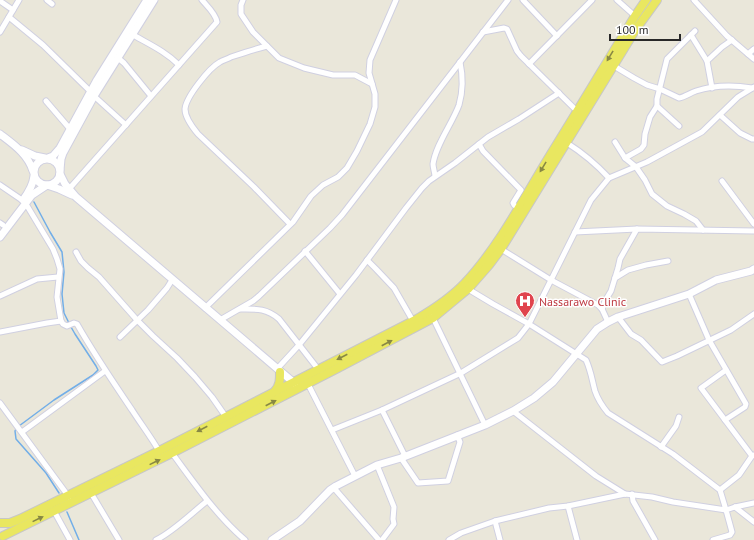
<svg xmlns="http://www.w3.org/2000/svg" width="754" height="540" font-family="'PT Sans',sans-serif">
	<style>
		.lines { fill: none; stroke-linecap: round; stroke-linejoin: round }
		.stream { stroke: #72aee8; stroke-width: 1.5 }
		.minor-casing { stroke: #d0d0e1; stroke-width: 7 }
		.secondary-casing { stroke: #d0d0e1; stroke-width: 9 }
		.primary-casing { stroke: #c7c7c7; stroke-width: 10 }
		.minor { stroke: #fff; stroke-width: 5 }
		.secondary { stroke: #fff; stroke-width: 7 }
		.primary { stroke: #e9e760; stroke-width: 8 }
		.oneway { fill: #884 }
		.labels { text-anchor: middle; dominant-baseline: central; stroke-width: 3; stroke-linejoin: round; paint-order: stroke }
		.health-label { font-size: 12px; fill: #be3a42; stroke: #fff; text-anchor: start }
	</style>
	<rect width="100%" height="100%" fill="#eae7da"/>
	<g class="lines">
		<g class="stream">
			<path d="M34,202L50,232L62,252L64,272L62,294L64,313L69,323"/>
			<path d="M19,426L54,400L93,375L98,370L96,366L75,334L71,327"/>
			<path d="M16,429L15,431L16,439L46,473L59,493"/>
			<path d="M67,512L79,540"/>
		</g>
		<defs>
			<g id="minor">
				<path d="M47,0L52,4"/>
				<path d="M243,0L241,5V14L253,32L279,58L304,68L333,75H355L372,84"/>
				<path d="M523,0L557,36"/>
				<path d="M617,0L635,16"/>
				<path d="M694,0L727,36L754,59"/>
				<path d="M0,1L13,10"/>
				<path d="M9,17L43,45L91,92"/>
				<path d="M0,32L19,0"/>
				<path d="M483,32L504,28L507,29L517,51L521,56L577,111"/>
				<path d="M133,33L135,36C151,45 166,52 179,65"/>
				<path d="M691,35L707,61L712,88"/>
				<path d="M267,46C255,49 243,53 231,57C228,59 223,60 220,62C209,68 186,97 185,109C185,118 193,128 198,134L254,187L290,224"/>
				<path d="M748,54L754,49"/>
				<path d="M118,58L124,63L151,96"/>
				<path d="M707,61L722,47L732,40"/>
				<path d="M529,64L592,0"/>
				<path d="M614,66L634,78L647,85L660,89L679,98C685,97 690,93 696,91C714,85 734,85 752,88"/>
				<path d="M94,96L126,125"/>
				<path d="M46,101L70,129"/>
				<path d="M720,115L740,133L752,139H754"/>
				<path d="M679,126L657,106V99L667,59L695,31"/>
				<path d="M615,142L625,158L636,167L645,180L652,194L667,206L684,214L696,221L703,230"/>
				<path d="M567,143C583,153 596,164 609,178"/>
				<path d="M479,144L483,151L521,190L513,203L514,205L518,208"/>
				<path d="M625,158L641,149L644,145L645,134L650,117L657,106"/>
				<path d="M435,176C435,173 433,168 433,164C436,144 452,124 459,105C463,91 463,76 460,62"/>
				<path d="M722,181L754,224"/>
				<path d="M0,185L22,200"/>
				<path d="M69,189L217,22C216,14 207,6 202,0"/>
				<path d="M0,223L3,225"/>
				<path d="M575,232L637,229L754,231"/>
				<path d="M501,249L551,280L598,305L602,309L608,322"/>
				<path d="M305,251L340,294"/>
				<path d="M76,252L81,261L88,268L99,277L137,320L153,336L177,358L195,377L212,397L226,417"/>
				<path d="M367,260L376,269L394,288L413,321"/>
				<path d="M615,278L628,270L646,265L668,261"/>
				<path d="M689,294L709,340L746,404L745,407L725,420"/>
				<path d="M0,296L37,279L58,277"/>
				<path d="M205,308L293,222L311,196L323,185L338,177L347,168L357,151L370,124L375,107V94L369,73L370,60L396,0"/>
				<path d="M240,309C256,309 266,308 279,319L318,369"/>
				<path d="M602,309L605,301L611,291L618,268L620,259L637,229"/>
				<path d="M432,316L485,425"/>
				<path d="M618,317L631,334L641,340L662,362L677,356L731,330L754,314"/>
				<path d="M220,320L253,301L259,296L330,228L342,215L508,0"/>
				<path d="M61,321L63,324L67,326L74,323L77,324C94,354 113,382 132,410C141,424 151,437 159,451"/>
				<path d="M0,332L47,323L61,321L57,297L60,269L57,259L53,249L26,204"/>
				<path d="M120,337L148,310L167,288L172,280"/>
				<path d="M277,369L299,345L356,275L406,208L422,188L429,181L455,163L488,137L519,119L559,93"/>
				<path d="M726,370L701,388L752,456L754,455"/>
				<path d="M308,384L355,476"/>
				<path d="M0,403L69,497"/>
				<path d="M382,410L405,456"/>
				<path d="M513,411L596,476L625,494"/>
				<path d="M332,430L382,410L461,373L518,338L529,324L591,200L609,178L647,162L702,132L738,97L754,87"/>
				<path d="M22,432L105,371"/>
				<path d="M661,447L676,426L679,417"/>
				<path d="M172,453C195,484 216,515 245,540"/>
				<path d="M401,458L418,483L448,481L460,442L457,435"/>
				<path d="M377,465L394,507L393,519L394,524L382,540"/>
				<path d="M334,488L379,540"/>
				<path d="M720,490L739,475L752,456"/>
				<path d="M91,493L119,540"/>
				<path d="M632,494L633,501L655,540"/>
				<path d="M568,506L577,540"/>
				<path d="M735,507L754,522"/>
				<path d="M54,511L70,540"/>
				<path d="M495,521L500,540"/>
				<path d="M156,540C173,532 192,513 207,501"/>
				<path d="M449,540L461,533L495,521L549,508L568,506L625,494L652,497L673,502L726,510L720,490L673,454L608,413C603,407 598,400 595,391C592,380 591,371 586,360L529,324L493,304L468,289"/>
				<path d="M713,540L730,535L732,532L726,510L735,507L754,503"/>
			</g>
			<g id="secondary">
				<path d="M0,134C13,144 28,154 33,171"/>
				<path d="M22,150L35,156L45,158"/>
				<path d="M48,158L53,156L60,148L97,80L147,0"/>
				<circle cx="47" cy="172" r="13"/>
				<path d="M60,170L61,159L63,153L94,96L154,0"/>
				<path d="M60,174L65,184L76,197L293,382L295,386"/>
				<path d="M23,200C29,192 33,185 34,176"/>
				<path d="M0,237L32,195L47,185L59,189L72,195"/>
				<path d="M272,540L300,521L330,490L336,486L377,465L401,458L485,425L513,411L534,398L553,382L597,329L608,322L618,317L689,294L716,280L751,271L754,269"/>
			</g>
			<g id="primary">
				<path d="M275,391C280,385 280,380 280,372"/>
				<path d="M0,523H10L20,519L161,450L417,319C434,309 451,298 465,283C497,249 522,202 546,162C576,114 605,65 635,16L646,0"/>
				<path d="M3,536L172,453L338,368L433,318L468,289L489,265L501,249L636,29L657,0"/>
			</g>
		</defs>
		<use href="#minor" class="minor-casing"/>
		<use href="#secondary" class="secondary-casing"/>
		<use href="#primary" class="primary-casing"/>
		<use href="#minor" class="minor"/>
		<use href="#secondary" class="secondary"/>
		<use href="#primary" class="primary"/>
	</g>
	<defs><path id="oneway-solid" d="M-6-.8H1V-3.2L6.5 0L1 3.2V.8H-6Z"/></defs>
	<g class="oneway">
		<use href="#oneway-solid" transform="translate(610 56) rotate(121)"/>
		<use href="#oneway-solid" transform="translate(543 167) rotate(121)"/>
		<use href="#oneway-solid" transform="translate(387 343) rotate(-28)"/>
		<use href="#oneway-solid" transform="translate(342 357) rotate(153)"/>
		<use href="#oneway-solid" transform="translate(271 403) rotate(-27)"/>
		<use href="#oneway-solid" transform="translate(202 429) rotate(153)"/>
		<use href="#oneway-solid" transform="translate(155 462) rotate(-26)"/>
		<use href="#oneway-solid" transform="translate(38 519) rotate(-26)"/>
	</g>
	<defs>
		<symbol id="hospital-pin" viewBox="-11 -11 22 30"><path d="M0 17L-7.5 6A9.5 9.5 0 1 1 7.5 6Z" fill="#e0444e" stroke="#fff"/><path d="M-5-5h3v3.5h4V-5h3V5h-3V1.5h-4V5h-3Z" fill="#fff"/></symbol>
	</defs>
	<g fill-rule="evenodd">
		<use href="#hospital-pin" x="514" y="290" width="22" height="30"/>
	</g>
	<g class="labels">
		<g class="health-label">
			<text x="539" y="301">Nassarawo Clinic</text>
		</g>
	</g>
	<path d="M610 34v6h70v-6" fill="none" stroke="#282828" stroke-width="2"/>
	<text x="616" y="34" font-size="12" fill="#282828" stroke="#ffffff" stroke-width="3" paint-order="stroke">100 m</text>
</svg>
